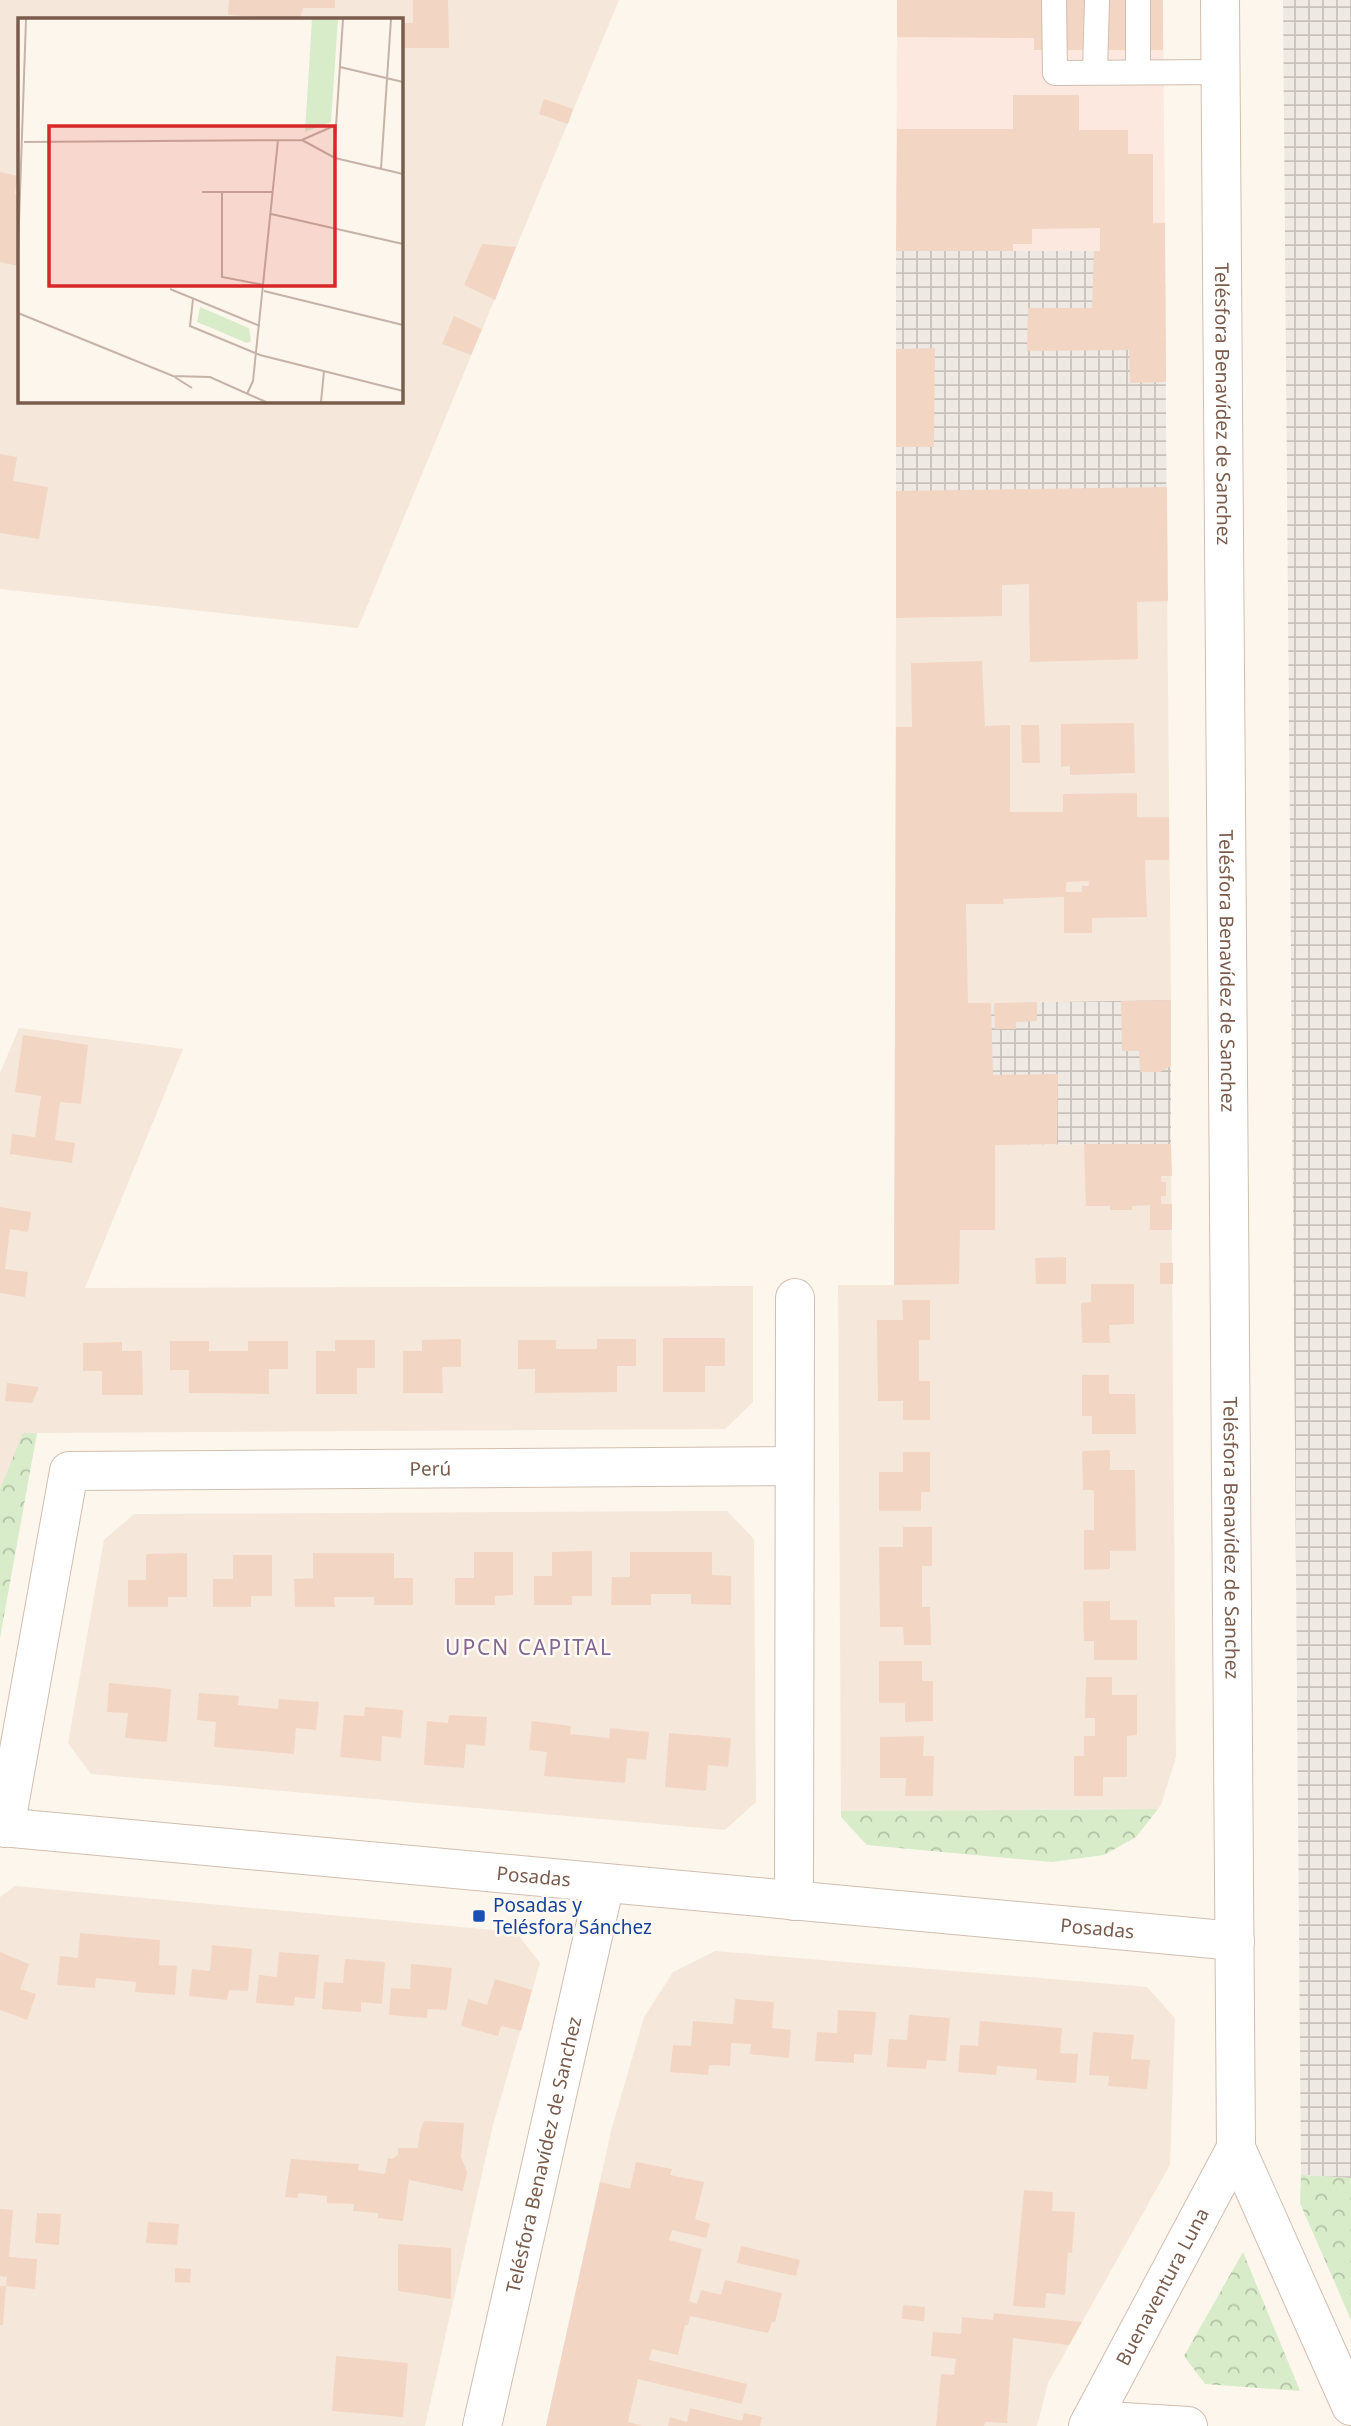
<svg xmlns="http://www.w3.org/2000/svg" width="1351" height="2426" font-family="'Noto Sans',sans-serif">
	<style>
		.residential { fill: #f5e8da; fill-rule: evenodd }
		.commercial { fill: #fde8e0 }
		.industrial { fill: url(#industrial-grid) }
		.park { fill: url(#park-crowns) }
		.building { fill: #f3d5c3; fill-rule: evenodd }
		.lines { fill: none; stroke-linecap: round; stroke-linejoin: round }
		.service-casing { stroke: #d1beb0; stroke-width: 26 }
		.minor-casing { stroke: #d1beb0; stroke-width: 40 }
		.service { stroke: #fff; stroke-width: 24 }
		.minor { stroke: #fff; stroke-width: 38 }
		.transit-dot { fill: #1a4fb4; stroke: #fffaf3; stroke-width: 2.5 }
		.labels { text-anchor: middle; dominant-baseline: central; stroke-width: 5; stroke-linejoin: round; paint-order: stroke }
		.street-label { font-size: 19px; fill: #7a5c4d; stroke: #fffaf3 }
		.transit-label { font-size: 19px; fill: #164399; stroke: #fffaf3; text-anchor: start }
		.neighbourhood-label { font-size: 21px; letter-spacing: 2px; fill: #846695; stroke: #fffaf3 }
		.inset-road { fill: none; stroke: #c5b3a7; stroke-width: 2 }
		.view { fill: #d62828; fill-opacity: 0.15; stroke: #d62828; stroke-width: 3.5 }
		.inset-edge { fill: none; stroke: #7a5c4d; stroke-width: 3.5 }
	</style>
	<defs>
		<pattern id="industrial-grid" width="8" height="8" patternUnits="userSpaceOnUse" patternTransform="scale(1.75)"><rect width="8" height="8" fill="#efe9e4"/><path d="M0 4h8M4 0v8" fill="none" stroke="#c7c0bb"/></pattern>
		<pattern id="park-crowns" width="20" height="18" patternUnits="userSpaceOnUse" patternTransform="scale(1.75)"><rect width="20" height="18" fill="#d8ecc9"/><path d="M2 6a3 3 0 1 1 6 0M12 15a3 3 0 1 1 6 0" fill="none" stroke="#b4c2a5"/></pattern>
	</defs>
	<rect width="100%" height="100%" fill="#fdf6ec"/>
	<g class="residential">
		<path d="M0,0H619L358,628L0,589ZM19,19H401V401H19Z"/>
		<path d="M1167,580L1171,1000L895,1005L896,587Z"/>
		<path d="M19,1028L183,1049L85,1288L753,1286V1402L725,1429L24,1433L0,1489V1073Z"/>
		<path d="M1171,1144L1176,1757L1161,1805L1158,1809L841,1811L838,1285H894L895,1145Z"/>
		<path d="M727,1511L754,1539L756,1802L725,1830L91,1774L68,1743L104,1540L134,1514Z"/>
		<path d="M15,1886L516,1932L540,1963L493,2125L425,2426H0V1897Z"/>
		<path d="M715,1951L1147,1987L1175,2018L1170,2165L1048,2383L1037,2426H546L611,2131L644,2017L673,1972Z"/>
	</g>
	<path class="commercial" d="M897,0H1163L1165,251H896Z"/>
	<g class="industrial">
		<path d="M1283,0H1351V2178L1301,2175Z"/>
		<path d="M896,251H1165L1167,580L896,587Z"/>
		<path d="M1171,1000V1144L895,1145V1005Z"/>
	</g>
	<g class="park">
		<path d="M23,1433H37L0,1638V1489Z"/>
		<path d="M1158,1809L1136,1837L1104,1855L1052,1862L867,1845L841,1817V1811Z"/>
		<path d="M1301,2175L1351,2178V2320L1300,2203Z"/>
		<path d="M1243,2252L1300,2391L1205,2384L1184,2356Z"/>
	</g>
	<g class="building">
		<path d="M229,0H335V8H303L300,19H283L228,15Z"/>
		<path d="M413,0H448L449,48H401V23H413Z"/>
		<path d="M897,0H1163V50H1034V38L897,37Z"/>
		<path d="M1013,95H1079V130H1128V154H1153V223H1165L1166,382L1130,383L1129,350L1027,351L1028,308H1092L1094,251H1100V228L1032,229V244H1013V251H896L897,129H1013Z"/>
		<path d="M544,99L573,109L568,124L539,114Z"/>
		<path d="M0,172L18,176L15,194L19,195V266L0,262Z"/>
		<path d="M482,244L516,247L495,300L464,285Z"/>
		<path d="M454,316L482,329L471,355L442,344Z"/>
		<path d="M935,348L934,447H896V349Z"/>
		<path d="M0,454L17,457L13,481L48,487L39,539L0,533Z"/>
		<path d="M1167,487L1168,601L1137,602L1138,659L1030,662L1029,584L1002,585V616L896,618V491Z"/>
		<path d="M982,661L985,726L1010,725V812H1063V794L1137,793V817H1169V860H1145L1147,917L1092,918V933H1064V897L1003,899L1004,904H966L968,1003H991L993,1075L1058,1074L1057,1144L995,1145V1230H960L959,1284L894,1285L896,727H912L911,663ZM1089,881V886H1082V892H1066V882Z"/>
		<path d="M1134,723L1135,773L1070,775V766L1061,767V724Z"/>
		<path d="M1021,725H1039L1040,763H1022Z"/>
		<path d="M1171,1000V1066L1160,1072H1140L1139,1051H1122L1121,1001Z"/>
		<path d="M1037,1002V1021L1016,1022V1029H995L994,1003Z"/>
		<path d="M23,1035L88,1045L81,1104L60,1102L55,1140L75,1143L72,1163L10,1154L12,1134L35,1137L41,1096L15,1092Z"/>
		<path d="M1084,1144H1171L1172,1176H1161V1182H1166V1196H1161V1204H1172V1230H1150V1205L1132,1206V1210H1110V1206H1086Z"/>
		<path d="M0,1207L31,1212L28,1232L10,1229L5,1269L28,1272L25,1297L0,1293Z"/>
		<path d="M1066,1257V1284H1036L1035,1258Z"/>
		<rect x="1160" y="1263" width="13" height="21"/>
		<path d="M1091,1284H1134V1324L1109,1325L1110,1343H1082L1081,1303L1091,1302Z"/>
		<path d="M902,1300H930V1340H919V1381H930V1420H903V1401H878L877,1320H903Z"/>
		<path d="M663,1338H725V1366H705V1392H663Z"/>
		<path d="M461,1339V1367H442L443,1393H403V1351H422V1340Z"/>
		<path d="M597,1339H636V1366H617V1392L535,1393V1369H518V1340H556V1349H597Z"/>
		<path d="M335,1340H375V1368H357V1394H316V1351H335Z"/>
		<path d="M170,1341H209V1351H248V1341H288V1369H269V1394L189,1393V1370H170Z"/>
		<path d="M122,1342V1351H142L143,1395H102V1371H83V1343Z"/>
		<path d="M1082,1375H1109V1394H1135L1136,1434H1092V1416H1082Z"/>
		<path d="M7,1383L39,1387L32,1403L5,1401Z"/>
		<path d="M1110,1450V1470H1135L1136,1551H1110V1569L1084,1570V1530H1094V1490H1083L1082,1451Z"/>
		<path d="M903,1452H930V1492H921V1511H879V1472H903Z"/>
		<path d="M903,1527H932V1566H922V1607H930L931,1645H904L903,1627H880L879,1547H903Z"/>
		<path d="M592,1551V1596H572V1605H534V1576H552V1552Z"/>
		<path d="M474,1552H513V1595L495,1596V1605H455V1578H474Z"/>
		<path d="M630,1552H712V1575L731,1576V1605L691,1604V1594H651V1605H611L612,1577H630Z"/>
		<path d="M187,1553V1597H168V1607H128V1580H146V1554Z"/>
		<path d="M313,1553H394V1578H413V1605H374V1597H334L335,1607H295L294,1579L313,1578Z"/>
		<path d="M233,1555H272V1596H251V1607H213V1579H233Z"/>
		<path d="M1083,1601H1110V1620H1137V1660H1094V1641H1084Z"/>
		<path d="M879,1661H922V1681H933V1721L905,1722V1703H879Z"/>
		<path d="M1086,1677H1112V1695H1137V1735L1127,1736V1777H1103V1796H1074V1756H1084V1736H1095V1718H1085Z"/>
		<path d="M109,1683L171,1689L167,1742L125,1738L128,1713L107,1712Z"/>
		<path d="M199,1693L239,1696L238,1705L278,1709L279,1699L319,1702L316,1730L296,1728L294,1754L214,1747L216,1722L197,1720Z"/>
		<path d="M365,1707L403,1710L401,1738L382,1736L381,1761L340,1757L344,1715L364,1716Z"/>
		<path d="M449,1715L487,1717L485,1746L466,1744L464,1768L424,1765L427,1721L448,1723Z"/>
		<path d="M532,1721L571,1726L570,1734L609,1738L610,1728L649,1732L646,1760L627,1758L625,1783L544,1776L547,1752L529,1750Z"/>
		<path d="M669,1733L731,1738L728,1767L708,1765L706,1791L665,1787Z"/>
		<path d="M924,1736L923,1756H934L933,1796H905L906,1778H880V1737Z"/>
		<path d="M80,1933L160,1940L159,1965L177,1966L175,1995L135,1992L136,1982L96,1978L95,1988L57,1985L60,1956L78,1958Z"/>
		<path d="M212,1945L252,1949L248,1991L229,1990L227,2000L189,1996L192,1969L210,1971Z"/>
		<path d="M0,1952L29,1964L20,1989L36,1994L27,2020L0,2010Z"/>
		<path d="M279,1952L319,1955L315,1999L295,1997L294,2006L256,2003L259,1975L277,1977Z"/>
		<path d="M345,1959L385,1962L382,2004L361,2002V2012L322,2009L324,1982L343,1983Z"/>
		<path d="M411,1964L452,1968L447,2010L428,2009L427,2018L389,2015L391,1988L410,1989Z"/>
		<path d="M495,1979L532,1990L521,2031L501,2026L498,2036L461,2026L468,1999L487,2005Z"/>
		<path d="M735,1999L774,2002L772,2028L791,2030L789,2058L750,2054L751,2044L731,2043L730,2066L709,2065L708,2075L670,2072L673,2045L691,2046L693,2021L733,2024Z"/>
		<path d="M838,2010L876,2012L872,2055L854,2054V2063L815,2061L817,2032L837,2033Z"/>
		<path d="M909,2015L950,2018L946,2061L927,2060L926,2069L887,2067L889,2039L907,2040Z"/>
		<path d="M980,2021L1062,2028L1060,2053L1078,2054L1076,2083L1036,2080L1037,2069L997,2066L996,2075L958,2072L960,2045L978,2046Z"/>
		<path d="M1093,2032L1134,2035L1131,2059L1150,2060L1147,2089L1108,2086L1109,2076L1089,2075Z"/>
		<path d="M424,2121L464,2123L461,2157L467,2172L463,2191L409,2180L403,2221L378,2218V2213L353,2211L354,2204L327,2203V2196L298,2193V2198L285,2197L291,2159L359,2164L358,2170L385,2174L388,2158L392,2159L398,2155V2148H418L420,2131Z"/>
		<path d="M636,2162L672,2169L670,2175L704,2182L695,2219L710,2224L706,2238L672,2230L669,2240L702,2249L689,2301L697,2304L701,2290L721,2295L725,2280L782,2293L775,2322H772L768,2333L690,2316L688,2325H685L678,2355L652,2349L649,2360L747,2384L742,2404L638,2379L628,2422L643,2426H546L600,2182L630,2189Z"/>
		<path d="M1024,2190L1053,2192L1052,2211L1075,2212L1072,2253L1068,2252L1065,2295L1046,2293L1045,2308L1013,2306Z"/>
		<path d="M0,2209L13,2210L9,2257L37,2259L35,2289L6,2286L7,2277L0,2276Z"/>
		<path d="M37,2213L61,2214L59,2245L35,2243Z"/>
		<path d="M148,2222L179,2224L177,2245L146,2243Z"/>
		<path d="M398,2244L451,2248V2299L398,2291Z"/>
		<path d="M741,2246L800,2260L796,2276L737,2263Z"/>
		<path d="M175,2268L191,2269L190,2283L175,2282Z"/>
		<path d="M0,2286H6L3,2325H0Z"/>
		<path d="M903,2305L925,2307L924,2321L902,2319Z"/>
		<path d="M994,2313L1082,2322L1069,2345L1013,2338L1007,2423L985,2422L984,2426H936L941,2374L954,2375L956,2359L931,2356L933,2332L961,2334L962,2317L993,2320Z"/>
		<path d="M336,2356L408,2363L403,2417L332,2411Z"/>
		<path d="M690,2408L742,2421L744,2413L762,2417L760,2426H668L670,2417L687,2422Z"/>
	</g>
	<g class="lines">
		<defs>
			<g id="service">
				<path d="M1054,0L1055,73L1221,72"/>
				<path d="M1138,0V72"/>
				<path d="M1095,72L1097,0"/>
			</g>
			<g id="minor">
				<path id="s1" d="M1220,0L1236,2148L1351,2406"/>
				<path id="s2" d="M0,1827L1235,1941"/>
				<path id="s3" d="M5,1828L69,1471L794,1466"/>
				<path d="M794,1901L795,1298"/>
				<path d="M1091,2420L1188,2426"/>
				<path id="s4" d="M482,2426L605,1883"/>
				<path id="s5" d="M1088,2426L1236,2148"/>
			</g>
		</defs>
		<use href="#service" class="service-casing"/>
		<use href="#minor" class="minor-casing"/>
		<use href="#service" class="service"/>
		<use href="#minor" class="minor"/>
	</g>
	<rect class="transit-dot" x="472" y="1909" width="14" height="14" rx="3.5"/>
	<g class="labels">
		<g class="street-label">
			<text stroke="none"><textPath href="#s1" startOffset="404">Telésfora Benavídez de Sanchez</textPath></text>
			<text stroke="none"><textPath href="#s1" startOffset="971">Telésfora Benavídez de Sanchez</textPath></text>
			<text stroke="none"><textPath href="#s3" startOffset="724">Perú</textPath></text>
			<text stroke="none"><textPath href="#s1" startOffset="1538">Telésfora Benavídez de Sanchez</textPath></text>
			<text stroke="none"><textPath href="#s2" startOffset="536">Posadas</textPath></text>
			<text stroke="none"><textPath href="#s2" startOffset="1102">Posadas</textPath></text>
			<text stroke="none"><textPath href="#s4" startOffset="278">Telésfora Benavídez de Sanchez</textPath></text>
			<text stroke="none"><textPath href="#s5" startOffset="158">Buenaventura Luna</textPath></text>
		</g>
		<g class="transit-label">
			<text x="493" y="1905">Posadas y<tspan x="493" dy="22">Telésfora Sánchez</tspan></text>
		</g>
		<g class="neighbourhood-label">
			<text x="529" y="1647">UPCN CAPITAL</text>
		</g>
	</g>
	<g transform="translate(18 18)">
		<rect width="385" height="385" fill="#fdf6ec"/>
		<path d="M294,1H320L313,104L287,114ZM182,289L231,310L233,323L229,325L179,304Z" fill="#d8ecc9"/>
		<path class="inset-road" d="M322,49L385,64M284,122L317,140L385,156M6,124L284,122L318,107M316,139L325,1M363,151L373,1M184,174H255M204,174V259L246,267M253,196L385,226M0,233L8,1M152,271L242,308M246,273L385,307M175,281L172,308L242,337L385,373M0,295L155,358L192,359L248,384M155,358L174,370M229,376L235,363L260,122M303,384L306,353"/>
		<path class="view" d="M31,108H317V268H31Z"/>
		<rect width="385" height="385" class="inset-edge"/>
	</g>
</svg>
